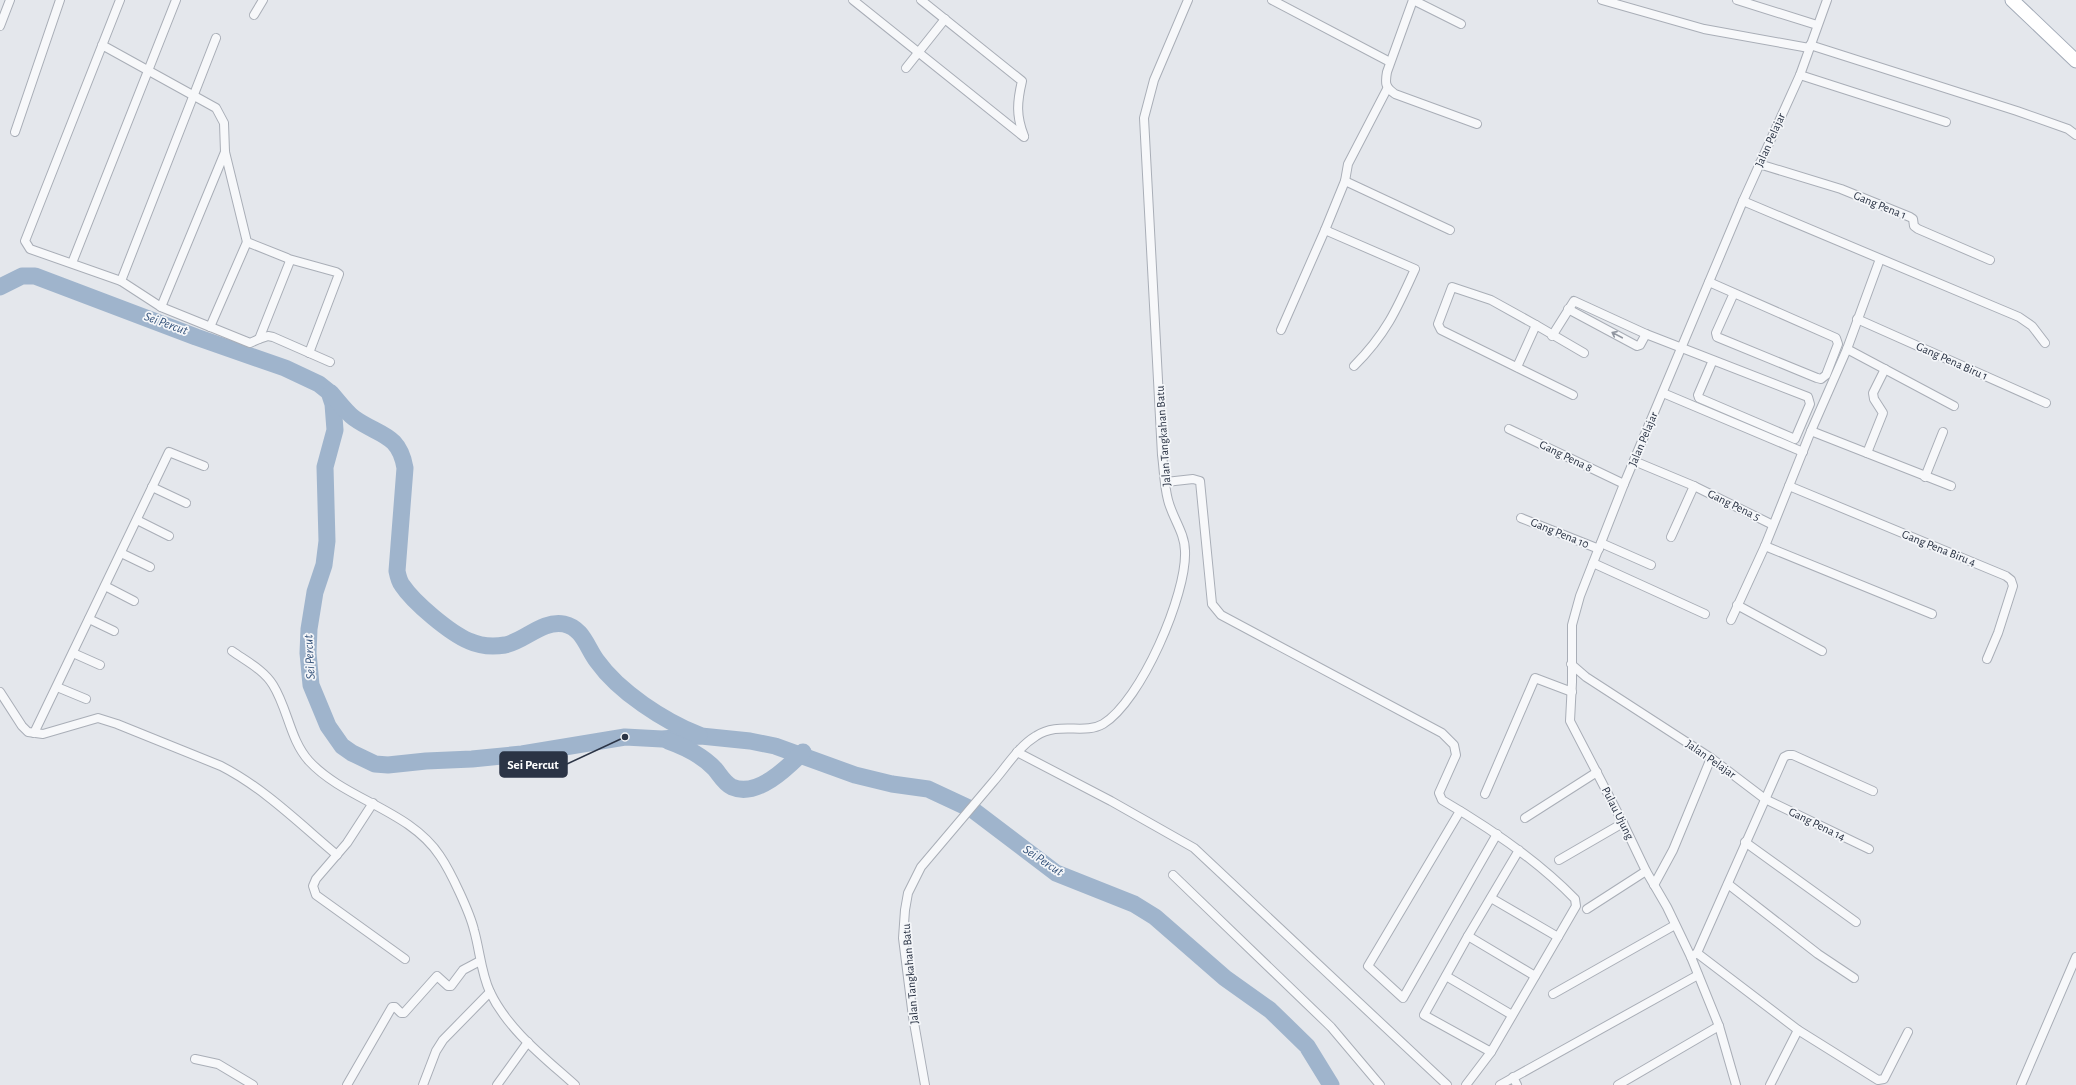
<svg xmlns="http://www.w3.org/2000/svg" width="2076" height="1085" font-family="'Alegreya Sans',sans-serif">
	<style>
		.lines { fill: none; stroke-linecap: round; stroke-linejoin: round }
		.river { stroke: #9fb4cc; stroke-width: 17 }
		.minor-casing { stroke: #a9aeb7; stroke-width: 10 }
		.primary-casing { stroke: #a3abb8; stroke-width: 15 }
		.minor { stroke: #f7f8fa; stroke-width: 8 }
		.primary { stroke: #fff; stroke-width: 13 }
		.oneway { stroke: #9196a0 }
		.labels { text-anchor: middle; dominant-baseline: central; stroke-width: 3.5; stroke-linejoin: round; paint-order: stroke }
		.street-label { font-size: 12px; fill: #2b3445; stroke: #f4f6f9 }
		.water-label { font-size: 13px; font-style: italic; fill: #34527a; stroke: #f4f6f9 }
		.leader { fill: none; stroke: #2b3445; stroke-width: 1.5 }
		.callout-dot { fill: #2b3445; stroke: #f4f6f9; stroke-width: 1.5 }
		.callout { fill: #2b3445; stroke: #2b3445; stroke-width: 1.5 }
		.callout-label { font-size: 13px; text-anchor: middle; font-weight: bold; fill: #fff }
	</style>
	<rect width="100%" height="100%" fill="#e4e7ec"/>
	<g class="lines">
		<g class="river">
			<path d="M0,287L22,276H35L196,337L285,368L319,384L329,392L333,404L335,430L325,467L327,541L324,565L315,592L309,629L308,653L311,685L328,726L342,746L352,753L375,764L388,765L426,761L472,759L522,754L625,737L662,739L701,736L750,741L775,746L855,775L892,784L928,789L973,810L1056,873L1134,904L1155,917L1225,978L1270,1010L1307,1046L1331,1085"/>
			<path d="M331,393C338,401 346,412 354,418C379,436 399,433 405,468L397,571C398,576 399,581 402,585C414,603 450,633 469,641C480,646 493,647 505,645C525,641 542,620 564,624C583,628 587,648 597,661C619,692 664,721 699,735"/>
			<path d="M668,741C685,747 702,755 715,769C720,775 724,783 732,787C757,798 787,768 803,752"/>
		</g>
		<defs>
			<g id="minor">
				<path d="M853,0L1024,137"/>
				<path d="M921,0L1022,81C1017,102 1016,116 1024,136"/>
				<path d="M1272,0L1390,62"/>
				<path d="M1413,0L1387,72C1385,83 1385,87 1395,94L1477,124"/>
				<path d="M1413,0L1461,24"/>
				<path d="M1602,0L1704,29L1809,48"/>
				<path d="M1737,0L1817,25"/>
				<path d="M254,15L263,0"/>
				<path d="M0,26L10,0"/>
				<path d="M102,45L216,108L224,123L225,152L247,242L287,258L290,261L259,339L250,343L161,307L121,281L30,249L25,241L120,0"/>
				<path d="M1810,45L2017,111L2068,129L2076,135"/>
				<path d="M906,68L945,19"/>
				<path d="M1800,75L1946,122"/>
				<path d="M15,132L60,0"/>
				<path d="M1759,164L1841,189L1910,217L1913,219L1914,226L1918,229L1990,260"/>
				<path d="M1345,181L1450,230"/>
				<path d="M1743,201L2019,317L2032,326L2045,343"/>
				<path d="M1325,230L1415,269C1397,309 1386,334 1354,366"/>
				<path d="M289,259L336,272L339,274L309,353"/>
				<path d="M72,263L176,0"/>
				<path d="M121,281L216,38"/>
				<path d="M1709,282L1836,338L1838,344L1826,375L1821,379L1817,378L1717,337L1716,333L1734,293"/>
				<path d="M161,307L225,152"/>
				<path d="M1568,309L1637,346L1640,345L1646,334"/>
				<path d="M1857,319L2046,403"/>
				<path d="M1536,325L1491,300L1452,287L1438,324L1441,330L1573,395"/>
				<path d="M210,327L247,242"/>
				<path d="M1281,330L1325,230L1345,181L1348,164L1387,89"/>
				<path d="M1552,336L1574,301L1646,334L1808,397L1810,404L1795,439L1699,398L1698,395L1713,360"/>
				<path d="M259,339L268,336L273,337L330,362"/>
				<path d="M1847,349L1954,406"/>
				<path d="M1517,367L1536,325L1584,353"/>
				<path d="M1663,393L1803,452"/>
				<path d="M1509,429L1624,484"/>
				<path d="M1811,431L1951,486"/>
				<path d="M1867,453L1883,413L1874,399L1873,393L1885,369"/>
				<path d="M1634,461L1694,486L1773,525"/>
				<path d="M1925,477L1943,432"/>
				<path d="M1166,482L1193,479L1200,481L1212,604L1221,615L1442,733L1454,745L1456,755L1439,793L1442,800C1490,828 1537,860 1575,899L1576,906L1558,937L1491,1052L1424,1015L1468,936L1519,850"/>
				<path d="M1789,486L2006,576L2011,580L2013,586L1998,633L1987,659"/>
				<path d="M152,487L186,503"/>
				<path d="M1521,518L1599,549"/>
				<path d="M137,520L169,536"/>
				<path d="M1671,537L1694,486"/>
				<path d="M1601,543L1651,565"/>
				<path d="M1765,546L1932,614"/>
				<path d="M121,553L150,567"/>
				<path d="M1593,563L1705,614"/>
				<path d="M105,586L134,601"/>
				<path d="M1737,605L1822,651"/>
				<path d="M89,619L114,631"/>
				<path d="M1731,620L1765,546L1811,431L1847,349L1880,259"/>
				<path d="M232,651C246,661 264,670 273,685C288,709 290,740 309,761C345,800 410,810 440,856C451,872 470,913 474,930C480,951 481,973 490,992C508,1030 545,1058 575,1085"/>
				<path d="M73,653L100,665"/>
				<path d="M1571,664L1586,677L1711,758L1765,799L1869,849"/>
				<path d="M57,687L86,699"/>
				<path d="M0,692L22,726L28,732L43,734L98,718L117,724L221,766C264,788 300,824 337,855"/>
				<path d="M34,733L169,452L204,466"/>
				<path d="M1017,752L1111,801L1194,848L1447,1085"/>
				<path d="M1485,794L1535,678L1572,692"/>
				<path d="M373,803L347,843L316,879L313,886L316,895L405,959"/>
				<path d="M1460,811L1368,966L1403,998L1497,834"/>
				<path d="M1525,818L1597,772"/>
				<path d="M1745,842L1856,922"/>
				<path d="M1559,860L1623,823"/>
				<path d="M1173,875L1331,1027L1380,1085"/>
				<path d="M1728,884L1818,954L1854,978"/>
				<path d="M1654,885L1673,850L1711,758"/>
				<path d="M1491,898L1558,937"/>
				<path d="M1587,909L1646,871"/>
				<path d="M1468,936L1535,976"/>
				<path d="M1697,953L1798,1030L1878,1080L1884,1079L1908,1032"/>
				<path d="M1691,957L1697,953L1784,757L1788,755H1793L1873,791"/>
				<path d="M1446,976L1512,1015"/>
				<path d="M1553,994L1675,925"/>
				<path d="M195,1059L218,1064L253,1085"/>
				<path d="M1513,1077L1517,1085"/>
				<path d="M347,1085L392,1007H395L401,1013H404L437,976L448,986H451L463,970L480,961"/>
				<path d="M423,1085L436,1051L443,1040L490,992"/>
				<path d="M497,1085L528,1042"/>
				<path d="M925,1085L913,1017L903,938L905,910L908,893L921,867C945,839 969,810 993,782C1007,766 1018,747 1036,736C1059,721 1084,735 1103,724C1141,701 1187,594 1185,551C1185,533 1172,517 1168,500C1164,485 1164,469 1162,455L1144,118L1154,80L1188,0"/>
				<path d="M1466,1085L1491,1052"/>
				<path d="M1500,1085L1698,975"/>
				<path d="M1618,1085L1719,1026"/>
				<path d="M1736,1085L1719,1026L1691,957L1667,907L1646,871L1623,823L1570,721L1572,682V625L1580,596L1624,484L1743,201L1800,75L1827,0"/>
				<path d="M1770,1085L1798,1030"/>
				<path d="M2021,1085L2076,957"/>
			</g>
			<path id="primary" d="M2012,0L2076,61"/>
		</defs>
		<use href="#minor" class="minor-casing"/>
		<use href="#primary" class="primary-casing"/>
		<use href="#minor" class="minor"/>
		<use href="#primary" class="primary"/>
	</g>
	<defs><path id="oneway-shaft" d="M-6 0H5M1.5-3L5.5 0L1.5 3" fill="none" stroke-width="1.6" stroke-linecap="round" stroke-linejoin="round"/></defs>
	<use class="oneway" href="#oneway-shaft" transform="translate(1617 335) rotate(-152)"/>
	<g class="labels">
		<g class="street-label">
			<text transform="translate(1770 140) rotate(-66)">Jalan Pelajar</text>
			<text transform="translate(1880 205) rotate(22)">Gang Pena 1</text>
			<text transform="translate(1952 361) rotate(24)">Gang Pena Biru 1</text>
			<text transform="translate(1163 436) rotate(-94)">Jalan Tangkahan Batu</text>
			<text transform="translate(1643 439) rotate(-67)">Jalan Pelajar</text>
			<text transform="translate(1566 456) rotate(26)">Gang Pena 8</text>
			<text transform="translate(1734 505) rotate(26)">Gang Pena 5</text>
			<text transform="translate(1560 533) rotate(22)">Gang Pena 10</text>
			<text transform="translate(1939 548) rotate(22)">Gang Pena Biru 4</text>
			<text transform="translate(1711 759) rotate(35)">Jalan Pelajar</text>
			<text transform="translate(1618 813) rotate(63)">Pulau Ujung</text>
			<text transform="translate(1817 824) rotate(26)">Gang Pena 14</text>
			<text transform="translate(910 974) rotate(-95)">Jalan Tangkahan Batu</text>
		</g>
		<g class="water-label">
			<text transform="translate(166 324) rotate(20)">Sei Percut</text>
			<text transform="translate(310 657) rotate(-93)">Sei Percut</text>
			<text transform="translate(1043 861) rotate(34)">Sei Percut</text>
		</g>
	</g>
	<path class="leader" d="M625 737L567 764"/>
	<circle class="callout-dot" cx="625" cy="737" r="4"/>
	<rect class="callout" x="500" y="752" width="67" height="25" rx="4"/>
	<g class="callout-label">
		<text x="533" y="769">Sei Percut</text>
	</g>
</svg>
